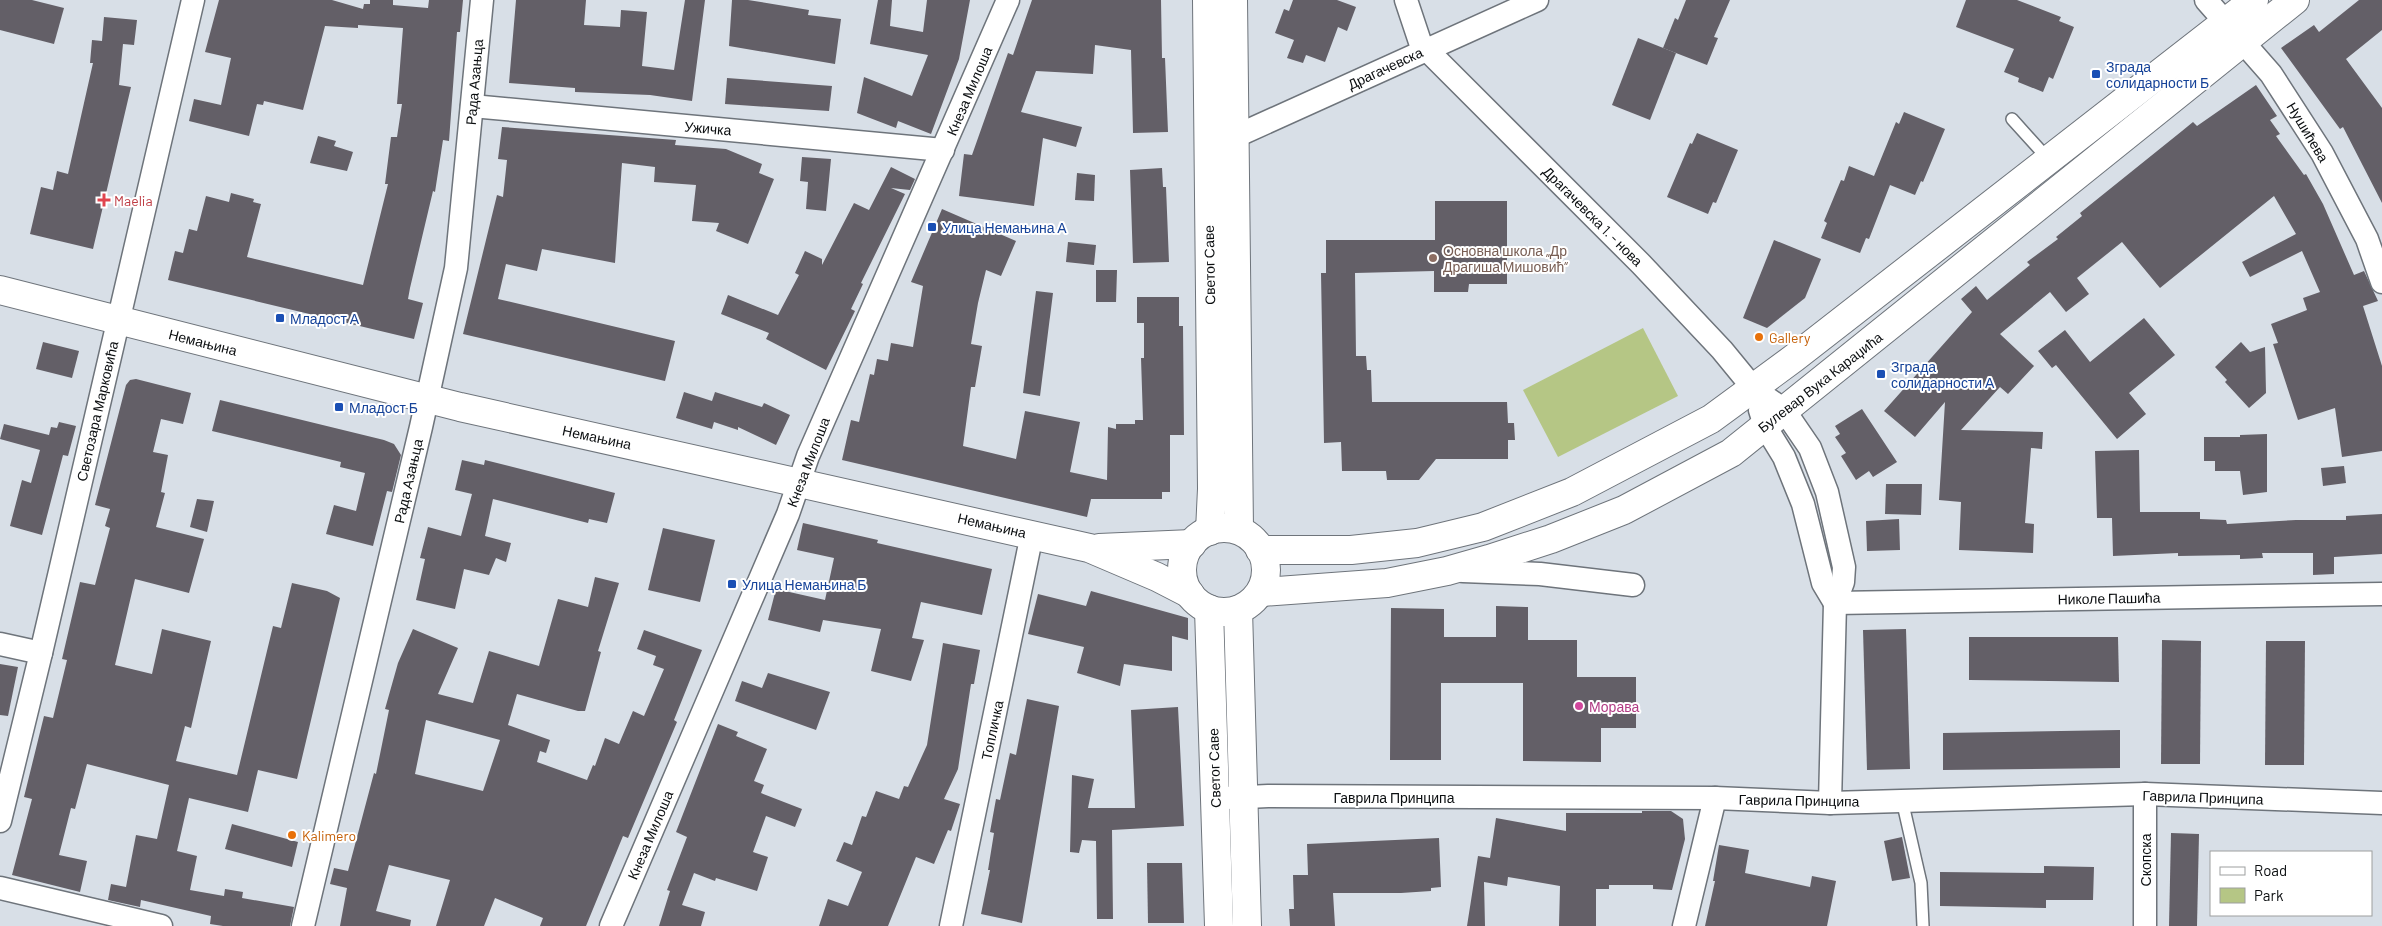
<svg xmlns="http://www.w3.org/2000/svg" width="2382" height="926" font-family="Barlow,sans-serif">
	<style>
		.green { fill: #b5c685 }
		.building { fill: #635f67; fill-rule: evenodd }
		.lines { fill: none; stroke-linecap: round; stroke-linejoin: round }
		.lane-casing { stroke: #6e747b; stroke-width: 14 }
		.street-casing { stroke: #6e747b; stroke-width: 25 }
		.secondary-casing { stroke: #6e747b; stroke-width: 30 }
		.lane { stroke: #fff; stroke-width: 11 }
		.street { stroke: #fff; stroke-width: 22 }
		.secondary { stroke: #fff; stroke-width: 28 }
		.transit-dot { fill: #1a4fb4; stroke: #fff; stroke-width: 2 }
		.health-dot { fill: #e0444e; stroke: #fff; stroke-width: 2 }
		.education-dot { fill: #8d6e63; stroke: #fff; stroke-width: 2 }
		.food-dot { fill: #e8710a; stroke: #fff; stroke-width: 2 }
		.hotel-dot { fill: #d1479c; stroke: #fff; stroke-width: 2 }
		.labels { text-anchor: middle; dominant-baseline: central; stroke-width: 4; stroke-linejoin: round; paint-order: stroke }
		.transit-label { font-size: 14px; fill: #164399; stroke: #fff; text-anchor: start }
		.street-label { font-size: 14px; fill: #0b0e10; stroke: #fff }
		.health-label { font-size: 14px; fill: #be3a42; stroke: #fff; text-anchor: start }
		.education-label { font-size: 14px; fill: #785e54; stroke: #fff; text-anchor: start }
		.food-label { font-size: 14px; fill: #c56008; stroke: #fff; text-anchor: start }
		.hotel-label { font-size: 14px; fill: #b23c85; stroke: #fff; text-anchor: start }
	</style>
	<rect width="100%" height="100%" fill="#d8dfe7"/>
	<path class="green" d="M1643,328L1678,396L1558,457L1523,390Z"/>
	<g class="building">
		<path d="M0,0H32L64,8L54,44L0,30Z"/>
		<path d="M219,0H332L363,9L364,4H370V0H393V5L428,8L429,0H463L460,32H457L449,141L443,140L435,192L433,191L410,288L408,299L423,303L414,339L168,280L175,251L183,253L189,229L197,231L206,196L229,202L231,193L254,199L253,202L261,204L247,257L363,285L388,184H385L391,137H397L402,104H397L403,28L358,25V28L325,26L303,110L264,101L263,105L257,104L249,136L189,121L194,99L221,105L231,58L205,52Z"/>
		<path d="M516,0H586L584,25L620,27L621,10L647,12L642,66L674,70L685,0H705L692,101L650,95L575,92V88L509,83Z"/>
		<path d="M732,0H748L809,10L808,15L841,19L835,64L729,46Z"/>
		<path d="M878,0H892L890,26L923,32L927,0H970L959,59L931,134L898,121L896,128L857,113L864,77L912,96L928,55L870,44Z"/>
		<path d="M1032,0H1161L1162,58H1165L1168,132L1133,133L1131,50L1095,45L1093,74L1036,71L1021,112L1082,127L1076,147L1043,138L1034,206L959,196L964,154L972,155L1008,53L1013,55Z"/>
		<path d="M1293,0H1337L1356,7L1347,31L1338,27L1325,62L1306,55L1303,63L1287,58L1294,40L1275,33L1284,9L1289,11Z"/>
		<path d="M1686,0H1730L1714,37L1718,38L1707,65L1663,48L1675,18L1678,20Z"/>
		<path d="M1966,0H2017L2061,17L2059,21L2074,27L2053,79L2049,77L2043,92L2018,82L2019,78L2004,72L2014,49L1956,27Z"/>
		<path d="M2359,0H2382V30L2346,59L2382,108V203L2343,127L2340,129L2281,48L2314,25L2319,32Z"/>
		<path d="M104,17L137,20L134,45L123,44L119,85L131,87L93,249L30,234L41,187L53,190L57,171L68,174L93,63H90L92,40L102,41Z"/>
		<path d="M1638,38L1676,53L1650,120L1612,105Z"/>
		<path d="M727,78L832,86L829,111L725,104Z"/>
		<path d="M2256,85L2277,116L2270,120L2280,134L2276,136L2304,175L2306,174L2323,204L2354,275L2364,271L2378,301L2363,306L2382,366V451L2342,457L2335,408L2298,420L2273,344L2278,343L2271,324L2307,310L2303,298L2320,292L2302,251L2250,277L2242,262L2296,234L2274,196L2160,288L2122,242L2077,278L2089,294L2066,312L2050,292L2000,334L2034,366L2008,394L2000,387L1961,430L2043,432L2042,449L2031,448L2025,523L2034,524L2033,553L1959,550L1961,502L1939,500L1945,402L1915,437L1884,411L1972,312L1961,299L1976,286L1987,300L2030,265L2027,262L2058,239L2056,237L2082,216L2080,213L2182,131L2193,122L2197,126Z"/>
		<path d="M1904,112L1945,129L1923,182L1921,181L1915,195L1890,185L1869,239L1866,238L1860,253L1821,238L1827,223L1824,221L1841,180L1844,181L1849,166L1874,176L1896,122L1899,124Z"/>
		<path d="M502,127L676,140L675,145L726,149L762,164L759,173L774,179L748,244L716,231L719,223L692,221L696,185L654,182L655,167L622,163L615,263L542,249L537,271L506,264L498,299L675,341L665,381L463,334L497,195L503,197L507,160L498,159Z"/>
		<path d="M1697,133L1738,150L1716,203L1713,202L1708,214L1667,197L1690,143L1692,144Z"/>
		<path d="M318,136L336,141L334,146L353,152L347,171L310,163Z"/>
		<path d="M802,157L831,159L826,211L806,209L808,182L800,181Z"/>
		<path d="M891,167L915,179L910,190L891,188L905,194L861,283L863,284L851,309L855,311L826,370L766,339L769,333L721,314L728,295L778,315L799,275L795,273L805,251L822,259V265L854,203L869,210Z"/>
		<path d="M1162,168L1163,187H1166L1169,262L1133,263L1130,170Z"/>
		<path d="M1077,173L1095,175L1094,201L1075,200Z"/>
		<path d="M1435,201H1507V284H1469L1468,292H1434V271L1355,273L1356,356H1366L1367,370H1371L1372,402H1507L1508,423H1514L1515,440H1508V459H1436L1419,480H1387L1386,471H1342L1341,442L1324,443L1321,273H1326V240H1435Z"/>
		<path d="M942,209L1016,241L1001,276L986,270L978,303L971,344L982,346L975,387H971L963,446L1016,459L1025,411L1080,422L1070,472L1107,480L1108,427L1116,429V424H1135V420H1143L1141,358H1144V323H1137V297H1179V326H1183L1184,435H1170V492H1162V499H1091L1087,517L842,460L851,420L859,422L870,374L874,375L877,359L888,361L891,343L913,347L923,286L911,282Z"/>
		<path d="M1774,240L1821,259L1805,298L1767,328L1743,318Z"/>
		<path d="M1068,242L1096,245L1094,265L1066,262Z"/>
		<path d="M1096,270H1117L1116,302H1096Z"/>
		<path d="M1036,291L1053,293L1040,396L1023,393Z"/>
		<path d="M2144,318L2175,355L2129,393L2146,414L2117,439L2056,365L2052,368L2038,351L2065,330L2090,362Z"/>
		<path d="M43,342L79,351L72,378L36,369Z"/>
		<path d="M2241,342L2250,352L2265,347L2266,393L2249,408L2225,382L2227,380L2215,367Z"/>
		<path d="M136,379L191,393L183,424L161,419L153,452L168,455L161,492L165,493L156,527L204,539L189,593L135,579L115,665L152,674L162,629L211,641L191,728L185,726L176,761L237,775L273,626L281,628L292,583L327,591L340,598L297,779L258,770L248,812L189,798L177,851L197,856L190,890L224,896L225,889L243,892L242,898L294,907L290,926H223L210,924L211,916L141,900L140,907L108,900L111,884L126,887L136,835L157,839L169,785L87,764L75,809L71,808L59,855L87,861L80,892L12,875L32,799L24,797L44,716L53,718L67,660L62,659L80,582L95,585L110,528L105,526L110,509L95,505L126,385L130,380Z"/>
		<path d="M684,392L712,401L715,392L762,407L764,403L790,415L776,445L738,427V430L714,422L712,429L676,418Z"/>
		<path d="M220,400L384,440L394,444L401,455L392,492L387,491L373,546L326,534L334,505L356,511L365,473L340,467L341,462L212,431Z"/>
		<path d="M1862,409L1897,462L1873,477L1869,471L1856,480L1841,456L1846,453L1835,437L1840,434L1835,426Z"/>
		<path d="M59,422L76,426L68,456L63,455L42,535L10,526L22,480L31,483L40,450L0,439L4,424L49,435L51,427L57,428Z"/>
		<path d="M2267,434V492L2243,495L2240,471H2215V461H2204V437H2240V435Z"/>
		<path d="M2139,450L2140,512H2200V519L2226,520L2227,524L2296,520H2346V516L2382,514V554L2334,557V574L2313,575V553H2262L2263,558L2240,559V555L2178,556V553L2113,556L2112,518H2097L2095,451Z"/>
		<path d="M462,460L484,465L485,460L615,493L607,523L589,519L588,523L493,499L485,536L511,543L506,562L496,558L489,575L464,569L455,609L416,600L425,559L420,558L428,527L461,536L472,494L455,490Z"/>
		<path d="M2344,466L2346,483L2323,486L2321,468Z"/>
		<path d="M1886,484H1922L1921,515L1885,514Z"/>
		<path d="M197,499L214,501L207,532L190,527Z"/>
		<path d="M1899,519L1900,550L1867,551L1866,521Z"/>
		<path d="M803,523L878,540L877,543L992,569L982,615L921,602L912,638L924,640L911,681L871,671L881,629L823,620L820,632L768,620L776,589L825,600L834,558L797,550Z"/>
		<path d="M663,528L715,540L700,602L648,590Z"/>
		<path d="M595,577L619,583L598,651L601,652L585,711H578L517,694L508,725L550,740L546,753L540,751L537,762L587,780L593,765L595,766L605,738L619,744L633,711L644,716L664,669L653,665L656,656L637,649L644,630L702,650L674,720L677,722L628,838L623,836L586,926H540L543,918L495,898L484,926H436L450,880L389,865L376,911L411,920L410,926H340L347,888L330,884L334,868L348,871L374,773L376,774L389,710L385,709L398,663L413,629L458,648L438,694L473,703L489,651L539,666L558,599L588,607ZM426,720L500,740L483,791L415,774Z"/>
		<path d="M1091,591L1188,618V640L1172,636V671L1124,664L1120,686L1077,673L1084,647L1028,634L1038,594L1086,606Z"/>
		<path d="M1496,606L1528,607V640H1577V677H1636V728H1601V762L1523,761V683H1441V760H1390L1391,608L1444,609V637H1496Z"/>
		<path d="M1906,629L1910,769L1867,770L1863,630Z"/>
		<path d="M1969,637H2118L2119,682L1969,680Z"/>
		<path d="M2162,640L2201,641L2200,764H2161Z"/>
		<path d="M2266,641H2305L2304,765H2265Z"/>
		<path d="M943,643L980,650L974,684H971L958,769L944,799L960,804L951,831L948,830L934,864L916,857L888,926H819L828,899L848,906L862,872L836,861L844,842L852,845L862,816L866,817L876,791L899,799L904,786L908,787L927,745Z"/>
		<path d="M0,664L18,667L8,716L0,715Z"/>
		<path d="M768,673L830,692L816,730L735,701L742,681L762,688Z"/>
		<path d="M1027,699L1059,706L1022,923L981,914L990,870H988L994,833L990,832L996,799L1000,800L1010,753L1016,755Z"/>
		<path d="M1178,707L1184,826L1112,830L1113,919H1097L1096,841L1082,840L1079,853L1070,852L1072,775L1094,779L1088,808H1135L1131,710Z"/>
		<path d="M718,724L738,732L736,736L767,749L754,781L764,785L761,793L802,809L795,827L766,816L753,852L768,857L757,891L716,878L715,881L694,873L682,905L705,912L701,926H659L670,891L667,890L687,837L676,832Z"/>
		<path d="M2120,730V768L1943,770V733Z"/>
		<path d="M1642,811H1671L1683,819L1685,839L1672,890L1653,889V885H1609V889H1596V926H1559L1560,886L1508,877L1507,886L1484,882L1485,926H1467L1478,856L1490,858L1496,818L1566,831V813H1642Z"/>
		<path d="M232,824L298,842L292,867L225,849Z"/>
		<path d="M2171,833L2199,834L2197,926H2169Z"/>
		<path d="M1902,837L1910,878L1892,881L1884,841Z"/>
		<path d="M1439,838L1441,887L1431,888V891L1401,893H1333L1335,926H1290L1289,909H1294L1293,875H1308L1307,844Z"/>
		<path d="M1719,845L1749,850L1745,873L1810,887L1812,876L1836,881L1827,926H1705L1715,881H1713Z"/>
		<path d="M1147,863H1182L1184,923H1148Z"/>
		<path d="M2044,866L2094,867L2093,900H2046V908L1940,906V872L2044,873Z"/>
	</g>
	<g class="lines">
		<defs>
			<g id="lane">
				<path d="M2012,119L2049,160"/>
				<path d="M1902,800L1921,883L1923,926"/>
			</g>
			<g id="street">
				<path d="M1406,0L1420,42L1426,49L1641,264L1722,350L1754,389L1784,410L1810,448L1827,492L1844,567L1843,582L1835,603L1830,803"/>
				<path d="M2206,0L2271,74L2322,153L2367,239L2382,282"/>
				<path d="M472,106L943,150"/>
				<path d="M1234,137L1537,0"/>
				<path d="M1760,410L1765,426L1784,457L1803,504L1823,583L1835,603"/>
				<path d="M1463,571L1540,574L1633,585"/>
				<path d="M1835,603L2382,594"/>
				<path d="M0,644L41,653"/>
				<path d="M1226,798L1268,796L1715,798L1830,803L2145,794L2382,803"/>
				<path d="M0,821L41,653L193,0"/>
				<path d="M0,888L161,926"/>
				<path d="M303,926L421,427L456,268L482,0"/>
				<path d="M611,926L788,514L808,456L1008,0"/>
				<path d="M951,926L1032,534"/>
				<path d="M1684,926L1715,798"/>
				<path d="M2145,926V794"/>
			</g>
			<g id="secondary">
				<path d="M1207,0L1212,489L1210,531"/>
				<path d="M1233,0L1239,530"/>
				<path d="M0,290L460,407L1089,548L1157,577L1190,594"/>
				<circle cx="1224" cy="570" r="42"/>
				<path d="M1099,548L1192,544"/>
				<path d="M1260,550H1351L1417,543L1483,527L1572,492L1711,419L1794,358L2254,0"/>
				<path d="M1262,592L1387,583L1447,571L1489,559L1551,539L1624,510L1731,453L2295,0"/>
				<path d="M1209,609L1219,926"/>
				<path d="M1238,610L1247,926"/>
			</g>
		</defs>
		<use href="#lane" class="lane-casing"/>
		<use href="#street" class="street-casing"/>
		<use href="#secondary" class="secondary-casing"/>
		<use href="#lane" class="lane"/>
		<use href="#street" class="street"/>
		<use href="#secondary" class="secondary"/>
	</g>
	<g class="transit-dot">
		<rect x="2091" y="69" width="10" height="10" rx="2.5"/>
		<rect x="927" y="222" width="10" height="10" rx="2.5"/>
		<rect x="275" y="313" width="10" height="10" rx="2.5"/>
		<rect x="1876" y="369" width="10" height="10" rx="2.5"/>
		<rect x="334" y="402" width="10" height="10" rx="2.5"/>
		<rect x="727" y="579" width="10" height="10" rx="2.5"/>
	</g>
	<path class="health-dot" d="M101.5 192.5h5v5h5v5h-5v5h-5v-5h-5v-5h5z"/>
	<circle class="education-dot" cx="1433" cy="258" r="5"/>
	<g class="food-dot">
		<circle cx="1759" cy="337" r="5"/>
		<circle cx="292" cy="835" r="5"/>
	</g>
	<circle class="hotel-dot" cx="1579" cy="706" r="5"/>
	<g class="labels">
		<g class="transit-label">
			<text x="2106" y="66">Зграда<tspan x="2106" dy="16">солидарности Б</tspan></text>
			<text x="942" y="227">Улица Немањина А</text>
			<text x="290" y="318">Младост А</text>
			<text x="1891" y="366">Зграда<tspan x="1891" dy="16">солидарности А</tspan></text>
			<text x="349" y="407">Младост Б</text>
			<text x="742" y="584">Улица Немањина Б</text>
		</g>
		<g class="street-label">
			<text transform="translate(1385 68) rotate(-25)">Драгачевска</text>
			<text transform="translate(474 82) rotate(-85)">Рада Азањца</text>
			<text transform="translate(969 91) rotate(-67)">Кнеза Милоша</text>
			<text transform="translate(708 128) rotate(5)">Ужичка</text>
			<text transform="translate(2308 132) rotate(59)">Нушићева</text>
			<text transform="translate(1593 216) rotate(45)">Драгачевска 1. - нова</text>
			<text transform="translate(1209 265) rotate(-91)">Светог Саве</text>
			<text transform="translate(203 342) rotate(14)">Немањина</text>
			<text transform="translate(1820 382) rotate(-38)">Булевар Вука Караџића</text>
			<text transform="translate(97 411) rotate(-77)">Светозара Марковића</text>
			<text transform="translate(597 437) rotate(12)">Немањина</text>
			<text transform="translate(808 462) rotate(-69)">Кнеза Милоша</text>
			<text transform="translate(408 481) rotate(-77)">Рада Азањца</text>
			<text transform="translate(992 525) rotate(13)">Немањина</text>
			<text transform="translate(2109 598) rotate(-1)">Николе Пашића</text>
			<text transform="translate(992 730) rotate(-78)">Топличка</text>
			<text transform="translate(1214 768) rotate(-92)">Светог Саве</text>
			<text x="1394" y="797">Гаврила Принципа</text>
			<text transform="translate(2203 797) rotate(2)">Гаврила Принципа</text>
			<text transform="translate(1799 800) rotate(1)">Гаврила Принципа</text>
			<text transform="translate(650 835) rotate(-67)">Кнеза Милоша</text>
			<text transform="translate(2145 860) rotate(-90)">Скопска</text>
		</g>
		<g class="health-label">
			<text x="114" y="200">Maelia</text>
		</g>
		<g class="education-label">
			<text x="1443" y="250">Основна школа „Др<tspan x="1443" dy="16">Драгиша Мишовић”</tspan></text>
		</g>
		<g class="food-label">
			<text x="1769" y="337">Gallery</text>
			<text x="302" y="835">Kalimero</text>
		</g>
		<g class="hotel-label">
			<text x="1589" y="706">Морава</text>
		</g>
	</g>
	<rect x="2210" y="851" width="162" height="65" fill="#ffffff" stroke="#9d9f9f"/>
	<rect x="2220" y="867" width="25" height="8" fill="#ffffff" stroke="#9d9f9f"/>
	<text x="2254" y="876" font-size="15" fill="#0b0e10">Road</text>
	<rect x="2220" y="888" width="25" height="15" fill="#b5c685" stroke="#9d9f9f"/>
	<text x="2254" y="901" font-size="15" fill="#0b0e10">Park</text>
</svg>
